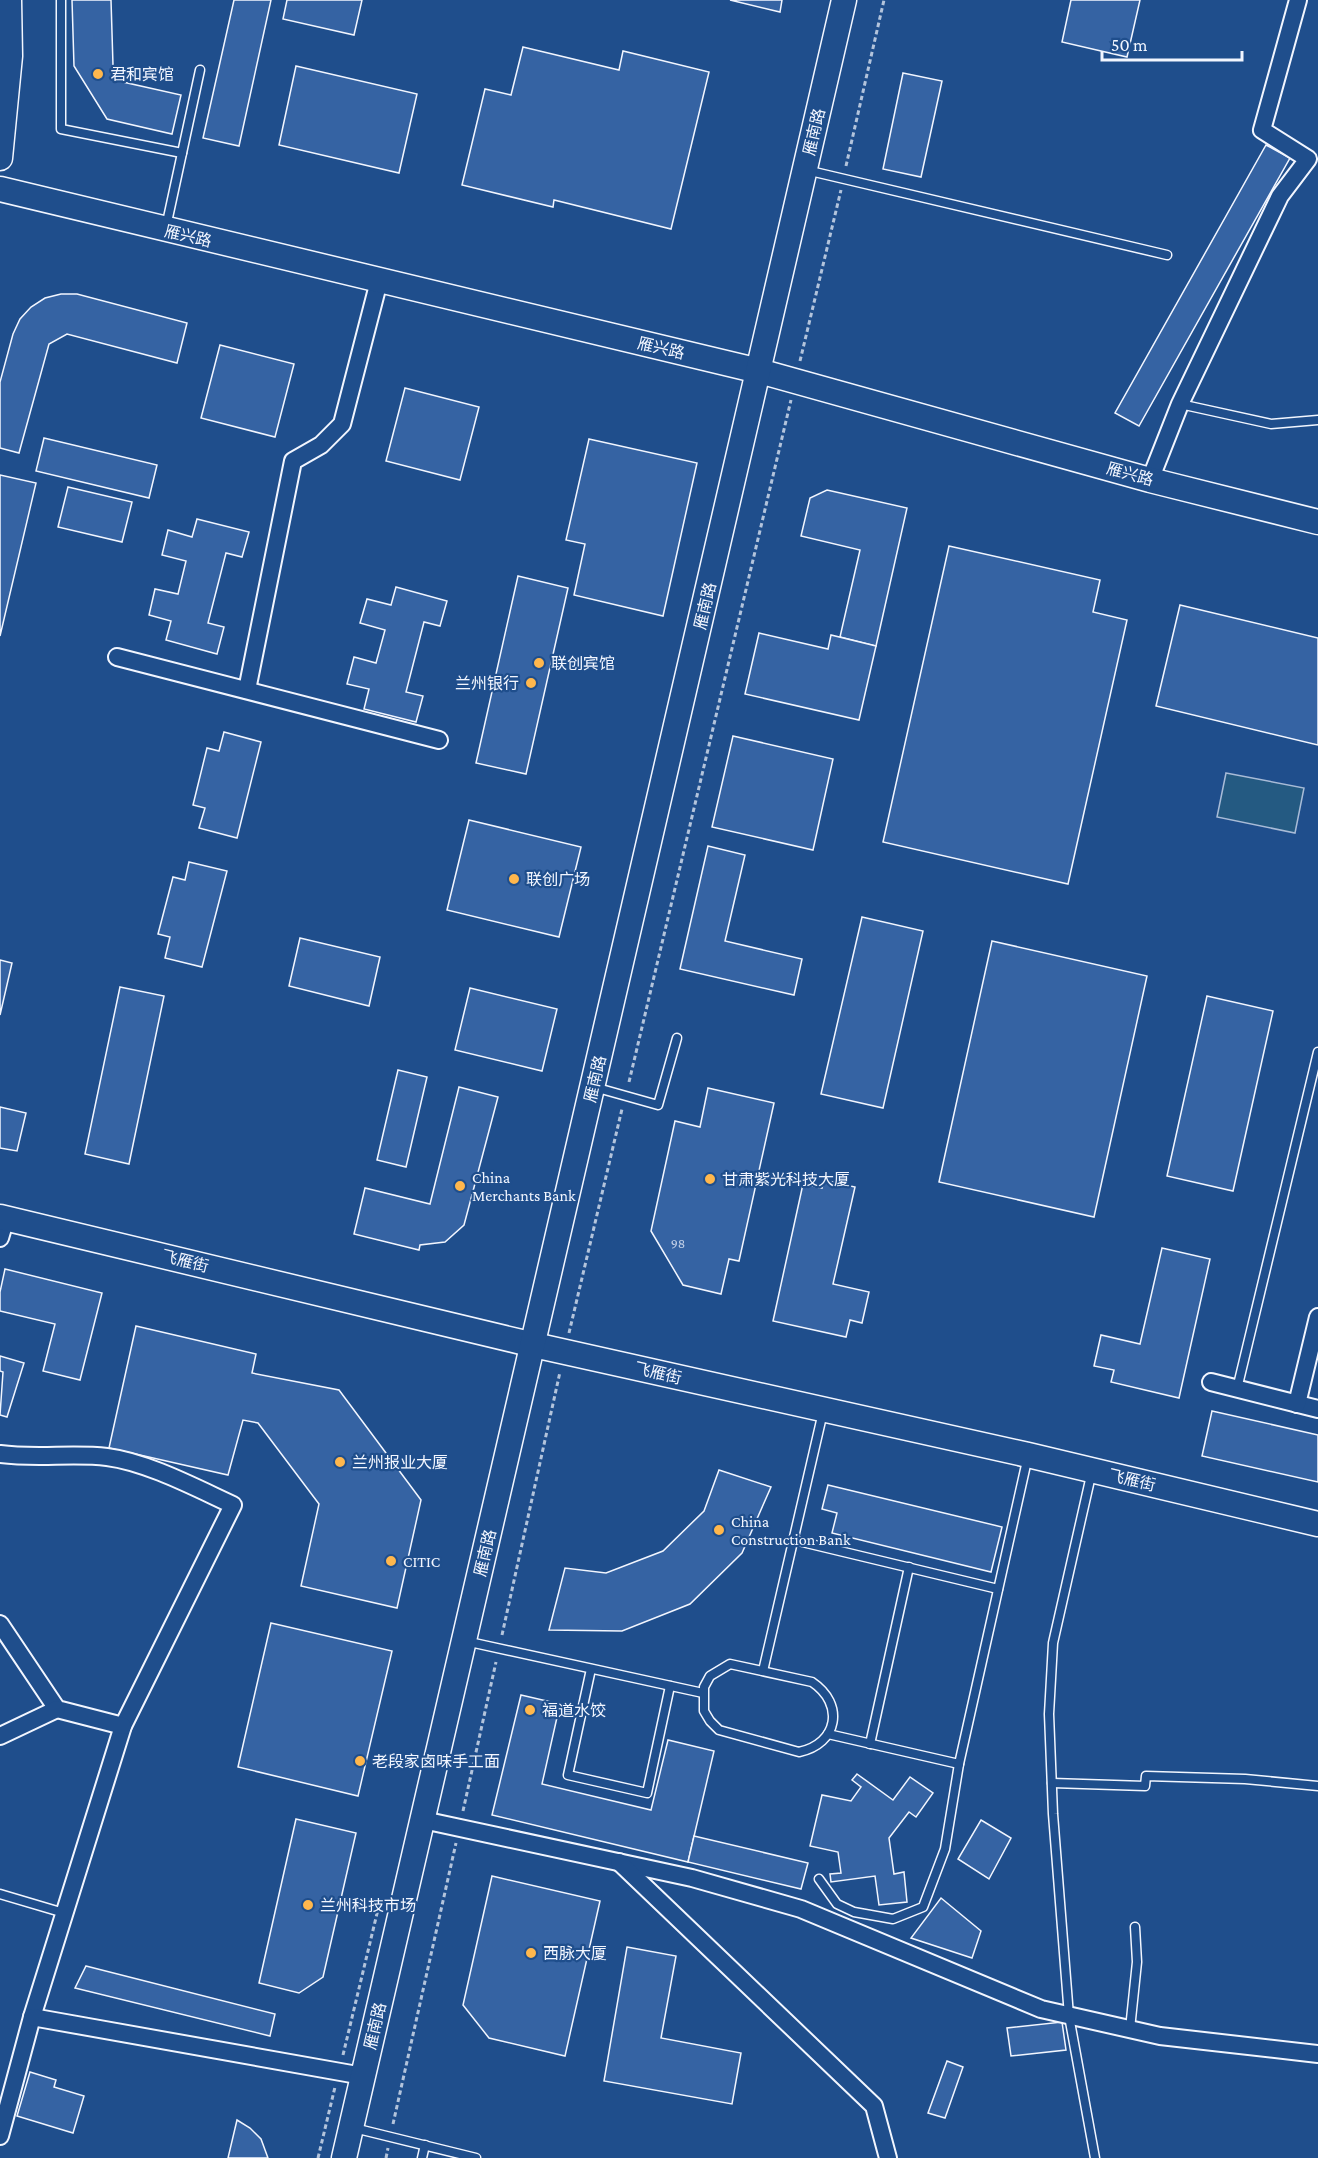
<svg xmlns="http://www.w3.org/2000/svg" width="1318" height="2158" font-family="'Crimson Pro','Noto Sans SC',serif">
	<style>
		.green { fill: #245a82; stroke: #a8bbd7; stroke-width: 1.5 }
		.building { fill: #3563a3; stroke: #f2f6ff; stroke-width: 1.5 }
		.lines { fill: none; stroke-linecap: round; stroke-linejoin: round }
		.lane-casing { stroke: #f2f6ff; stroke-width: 11 }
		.street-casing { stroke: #f2f6ff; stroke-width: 20 }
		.secondary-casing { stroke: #f2f6ff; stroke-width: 27 }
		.path { stroke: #b3c4dc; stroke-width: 3; stroke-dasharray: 4.5 3; stroke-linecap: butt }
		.lane { stroke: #1f4e8c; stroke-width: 8 }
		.street { stroke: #1f4e8c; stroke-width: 16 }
		.secondary { stroke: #1f4e8c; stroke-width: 24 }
		.poi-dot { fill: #ffb74d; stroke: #1f4e8c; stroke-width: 2 }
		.labels { text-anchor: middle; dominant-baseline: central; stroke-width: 4.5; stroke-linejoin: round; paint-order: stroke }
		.number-label { font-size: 14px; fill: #c3d1e8 }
		.poi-label { font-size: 16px; fill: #f2f6ff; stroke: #1f4e8c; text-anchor: start }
		.street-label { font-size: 16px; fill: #f2f6ff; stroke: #1f4e8c }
	</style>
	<rect width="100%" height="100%" fill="#1f4e8c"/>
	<path class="green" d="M1226,773L1304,788L1295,833L1217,817Z"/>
	<g class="building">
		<path d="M72,0H111L113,65L123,82L181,95L172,134L107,119L74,66Z"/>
		<path d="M234,0H271L239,146L203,138Z"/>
		<path d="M287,0H362L354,35L283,19Z"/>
		<path d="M730,0H782L780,12Z"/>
		<path d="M1071,0H1140L1127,57L1062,42Z"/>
		<path d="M523,47L619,70L623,51L709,72L671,229L554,200L553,207L462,185L485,89L511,95Z"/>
		<path d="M296,66L417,94L399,173L279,145Z"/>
		<path d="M903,73L942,81L921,177L883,169Z"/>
		<path d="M1266,145L1290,158L1139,426L1115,413Z"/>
		<path d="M61,294H77L187,323L177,363L67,334L49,344L19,453L0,448V382L13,334L20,319L31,307L45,298Z"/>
		<path d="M220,345L294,364L275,437L201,418Z"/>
		<path d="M405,388L479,407L460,480L386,461Z"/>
		<path d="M44,438L157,465L149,498L36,471Z"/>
		<path d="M589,439L697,463L663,616L574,595L585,544L566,540Z"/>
		<path d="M0,475L36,483L0,636Z"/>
		<path d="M68,487L132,502L122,542L58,527Z"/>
		<path d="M827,490L907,508L876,646L840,637L860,550L801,536L810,498Z"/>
		<path d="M197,519L249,532L242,557L226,553L208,623L224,627L217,654L166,640L171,621L149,615L155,589L178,594L186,561L162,555L168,530L192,537Z"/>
		<path d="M949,546L1100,580L1093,612L1127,620L1068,884L883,842Z"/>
		<path d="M518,576L568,588L526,774L476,763Z"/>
		<path d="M396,587L447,601L440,626L424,622L406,692L423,696L416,722L364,709L369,689L347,684L354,657L376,663L385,630L360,623L367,599L391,605Z"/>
		<path d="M1180,605L1318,638V745L1156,706Z"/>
		<path d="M759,633L828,649L831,635L876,646L859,720L745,694Z"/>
		<path d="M224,732L261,742L237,838L199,828L205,808L193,805L207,748L219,751Z"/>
		<path d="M733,736L833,759L813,850L712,827Z"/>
		<path d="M469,820L581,847L559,937L447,910Z"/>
		<path d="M708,846L745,855L725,941L802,959L794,995L680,969Z"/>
		<path d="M189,862L227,871L202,967L165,958L170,937L158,934L173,877L185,880Z"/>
		<path d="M862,917L923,931L883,1108L821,1094Z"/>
		<path d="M300,938L380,957L369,1006L289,986Z"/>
		<path d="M992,941L1147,976L1094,1217L939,1182Z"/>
		<path d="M0,960L12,963L0,1015Z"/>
		<path d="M120,987L164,996L129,1164L85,1154Z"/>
		<path d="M470,988L557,1009L542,1071L455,1050Z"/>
		<path d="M1207,996L1273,1011L1233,1191L1167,1176Z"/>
		<path d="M398,1070L427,1077L406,1167L377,1160Z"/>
		<path d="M459,1087L498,1097L464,1225L445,1242L420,1245L419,1250L354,1234L365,1188L430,1204Z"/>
		<path d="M708,1088L774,1103L739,1261L729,1259L721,1294L683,1285L651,1231L675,1121L700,1127Z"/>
		<path d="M0,1107L26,1113L17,1151L0,1148Z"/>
		<path d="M824,1180L855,1187L833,1284L869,1292L862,1323L850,1320L846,1337L773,1321L803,1184L822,1188Z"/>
		<path d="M1162,1248L1210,1259L1179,1398L1111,1382L1114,1370L1094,1366L1101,1335L1140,1344Z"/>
		<path d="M5,1269L102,1293L80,1380L43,1371L55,1324L0,1311V1292Z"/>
		<path d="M136,1326L256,1354L252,1373L339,1390L421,1500L397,1608L301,1586L319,1504L258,1423L243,1420L228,1475L109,1448Z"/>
		<path d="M0,1356L24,1363L7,1417L0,1415L3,1372L0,1371Z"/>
		<path d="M1212,1411L1318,1435V1482L1202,1456Z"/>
		<path d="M719,1470L771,1487L742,1553L690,1604L622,1631L549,1630L565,1568L606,1573L663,1551L704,1511Z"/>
		<path d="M828,1485L1002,1527L991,1572L832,1533L837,1513L822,1509Z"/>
		<path d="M271,1623L392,1651L358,1796L238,1767Z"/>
		<path d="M521,1695L560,1704L542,1784L651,1810L668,1740L714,1751L688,1862L492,1815Z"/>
		<path d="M857,1774L893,1800L910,1777L933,1793L916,1817L909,1812L889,1838L894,1874L904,1872L907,1902L879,1905L875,1876L831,1882L830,1874L841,1873L838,1852L810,1846L822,1795L851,1801L861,1787L852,1780Z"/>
		<path d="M296,1819L356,1833L323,1977L299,1993L259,1983Z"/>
		<path d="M981,1820L1011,1838L989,1879L958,1859Z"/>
		<path d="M694,1836L808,1863L801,1889L688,1862Z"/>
		<path d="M492,1876L600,1901L565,2056L489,2038L463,2005Z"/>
		<path d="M941,1898L981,1931L972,1958L911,1938Z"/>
		<path d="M627,1947L676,1956L661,2038L741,2053L732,2104L604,2081Z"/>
		<path d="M86,1966L275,2014L270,2036L75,1988Z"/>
		<path d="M1062,2022L1066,2050L1011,2056L1007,2028Z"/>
		<path d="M947,2061L963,2067L945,2118L928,2113Z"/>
		<path d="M30,2072L56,2080L54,2087L84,2096L73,2133L17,2116Z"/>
		<path d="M237,2120L250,2128L261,2139L268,2158H228Z"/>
	</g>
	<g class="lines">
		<defs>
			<g id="lane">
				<path d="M61,0V129L182,153"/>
				<path d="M806,170L1167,255"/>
				<path d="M166,227L200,70"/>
				<path d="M1180,404L1271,424L1318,420"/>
				<path d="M594,1087L658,1105L677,1038"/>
				<path d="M1237,1389L1318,1052"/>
				<path d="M1092,1471L1053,1643L1049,1714L1053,1814L1069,2016L1095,2158"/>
				<path d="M794,1540L998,1589"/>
				<path d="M465,1641L703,1693"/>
				<path d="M730,1664L812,1682C845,1704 838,1744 799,1752L719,1730L710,1721L704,1711V1687L710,1676Z"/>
				<path d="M591,1669L568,1775L647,1793L670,1686"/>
				<path d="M763,1671L823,1412"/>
				<path d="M828,1734L959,1764L1028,1456"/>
				<path d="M870,1744L909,1567"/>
				<path d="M1052,1783L1145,1786L1146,1776L1245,1779L1318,1786"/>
				<path d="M819,1879L837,1904L854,1912L893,1919L923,1907L945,1849L959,1764"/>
				<path d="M0,1894L64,1913"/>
				<path d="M1130,2029L1137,1962L1135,1927"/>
				<path d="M354,2128L476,2158"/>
				<path d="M422,2158L425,2145"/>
			</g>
			<g id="street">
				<path d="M1150,480L1180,404L1280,196L1308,159L1262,130L1298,0"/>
				<path d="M117,657L439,740"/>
				<path d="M247,690L293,461L321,445L342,424L379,281"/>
				<path d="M0,1238L6,1218"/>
				<path d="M1211,1382L1318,1409"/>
				<path d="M1297,1404L1318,1317"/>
				<path d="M0,1454C35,1459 72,1453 107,1457C147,1462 196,1488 233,1505L123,1726L32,2017L0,2136"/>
				<path d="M0,1624L57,1709L123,1726"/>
				<path d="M0,1736L57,1709"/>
				<path d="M423,1820L692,1878L801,1909L1041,2009L1160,2036L1318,2054"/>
				<path d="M619,1862L874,2106L888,2158"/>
				<path d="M32,2017L363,2076"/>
			</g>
			<g id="secondary">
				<path d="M0,158L10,56L9,0"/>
				<path d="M0,189L759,371L1150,480L1318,522"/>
				<path d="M0,1217L534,1345L1028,1455L1318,1524"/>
				<path d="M344,2158L844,0"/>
			</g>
		</defs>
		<use href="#lane" class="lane-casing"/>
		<use href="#street" class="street-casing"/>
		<use href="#secondary" class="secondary-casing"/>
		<g class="path">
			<path d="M846,166L884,0"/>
			<path d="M800,361L841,190"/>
			<path d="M629,1082L791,400"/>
			<path d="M569,1333L622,1109"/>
			<path d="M502,1635L560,1372"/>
			<path d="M463,1811L496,1662"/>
			<path d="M343,2055L380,1901"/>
			<path d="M393,2124L456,1843"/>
			<path d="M318,2158L335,2087"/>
			<path d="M386,2158L388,2148"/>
		</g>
		<use href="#lane" class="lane"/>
		<use href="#street" class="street"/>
		<use href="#secondary" class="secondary"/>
	</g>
	<g class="poi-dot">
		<circle cx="98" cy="74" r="6"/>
		<circle cx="539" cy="663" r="6"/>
		<circle cx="531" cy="683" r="6"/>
		<circle cx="514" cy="879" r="6"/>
		<circle cx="710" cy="1179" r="6"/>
		<circle cx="460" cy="1186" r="6"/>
		<circle cx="340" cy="1462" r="6"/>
		<circle cx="719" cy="1530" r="6"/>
		<circle cx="391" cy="1561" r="6"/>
		<circle cx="530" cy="1710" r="6"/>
		<circle cx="360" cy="1761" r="6"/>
		<circle cx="308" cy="1905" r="6"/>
		<circle cx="531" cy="1953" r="6"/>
	</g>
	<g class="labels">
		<g class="number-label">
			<text x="678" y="1243">98</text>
		</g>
		<g class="poi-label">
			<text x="110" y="74">君和宾馆</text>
			<text x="551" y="663">联创宾馆</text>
			<text x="519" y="683" text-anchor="end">兰州银行</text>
			<text x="526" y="879">联创广场</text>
			<text x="472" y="1177">China<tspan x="472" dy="18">Merchants Bank</tspan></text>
			<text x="722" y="1179">甘肃紫光科技大厦</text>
			<text x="352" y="1462">兰州报业大厦</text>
			<text x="731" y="1521">China<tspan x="731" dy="18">Construction Bank</tspan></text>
			<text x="403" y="1561">CITIC</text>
			<text x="542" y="1710">福道水饺</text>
			<text x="372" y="1761">老段家卤味手工面</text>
			<text x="320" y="1905">兰州科技市场</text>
			<text x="543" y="1953">西脉大厦</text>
		</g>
		<g class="street-label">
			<text transform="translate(814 132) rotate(-77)">雁南路</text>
			<text transform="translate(188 236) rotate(13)">雁兴路</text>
			<text transform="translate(661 348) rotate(13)">雁兴路</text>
			<text transform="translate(1130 474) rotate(15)">雁兴路</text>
			<text transform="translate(705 606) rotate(-77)">雁南路</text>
			<text transform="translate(595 1079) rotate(-77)">雁南路</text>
			<text transform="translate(185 1261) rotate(14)">飞雁街</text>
			<text transform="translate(658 1373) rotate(13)">飞雁街</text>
			<text transform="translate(1132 1480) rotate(13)">飞雁街</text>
			<text transform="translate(485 1553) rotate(-77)">雁南路</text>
			<text transform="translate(375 2026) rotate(-77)">雁南路</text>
		</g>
	</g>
	<path d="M1102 51v9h140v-9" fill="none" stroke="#f2f6ff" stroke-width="3"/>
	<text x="1111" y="51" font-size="18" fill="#f2f6ff" stroke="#1f4e8c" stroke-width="4.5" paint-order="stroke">50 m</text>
</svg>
